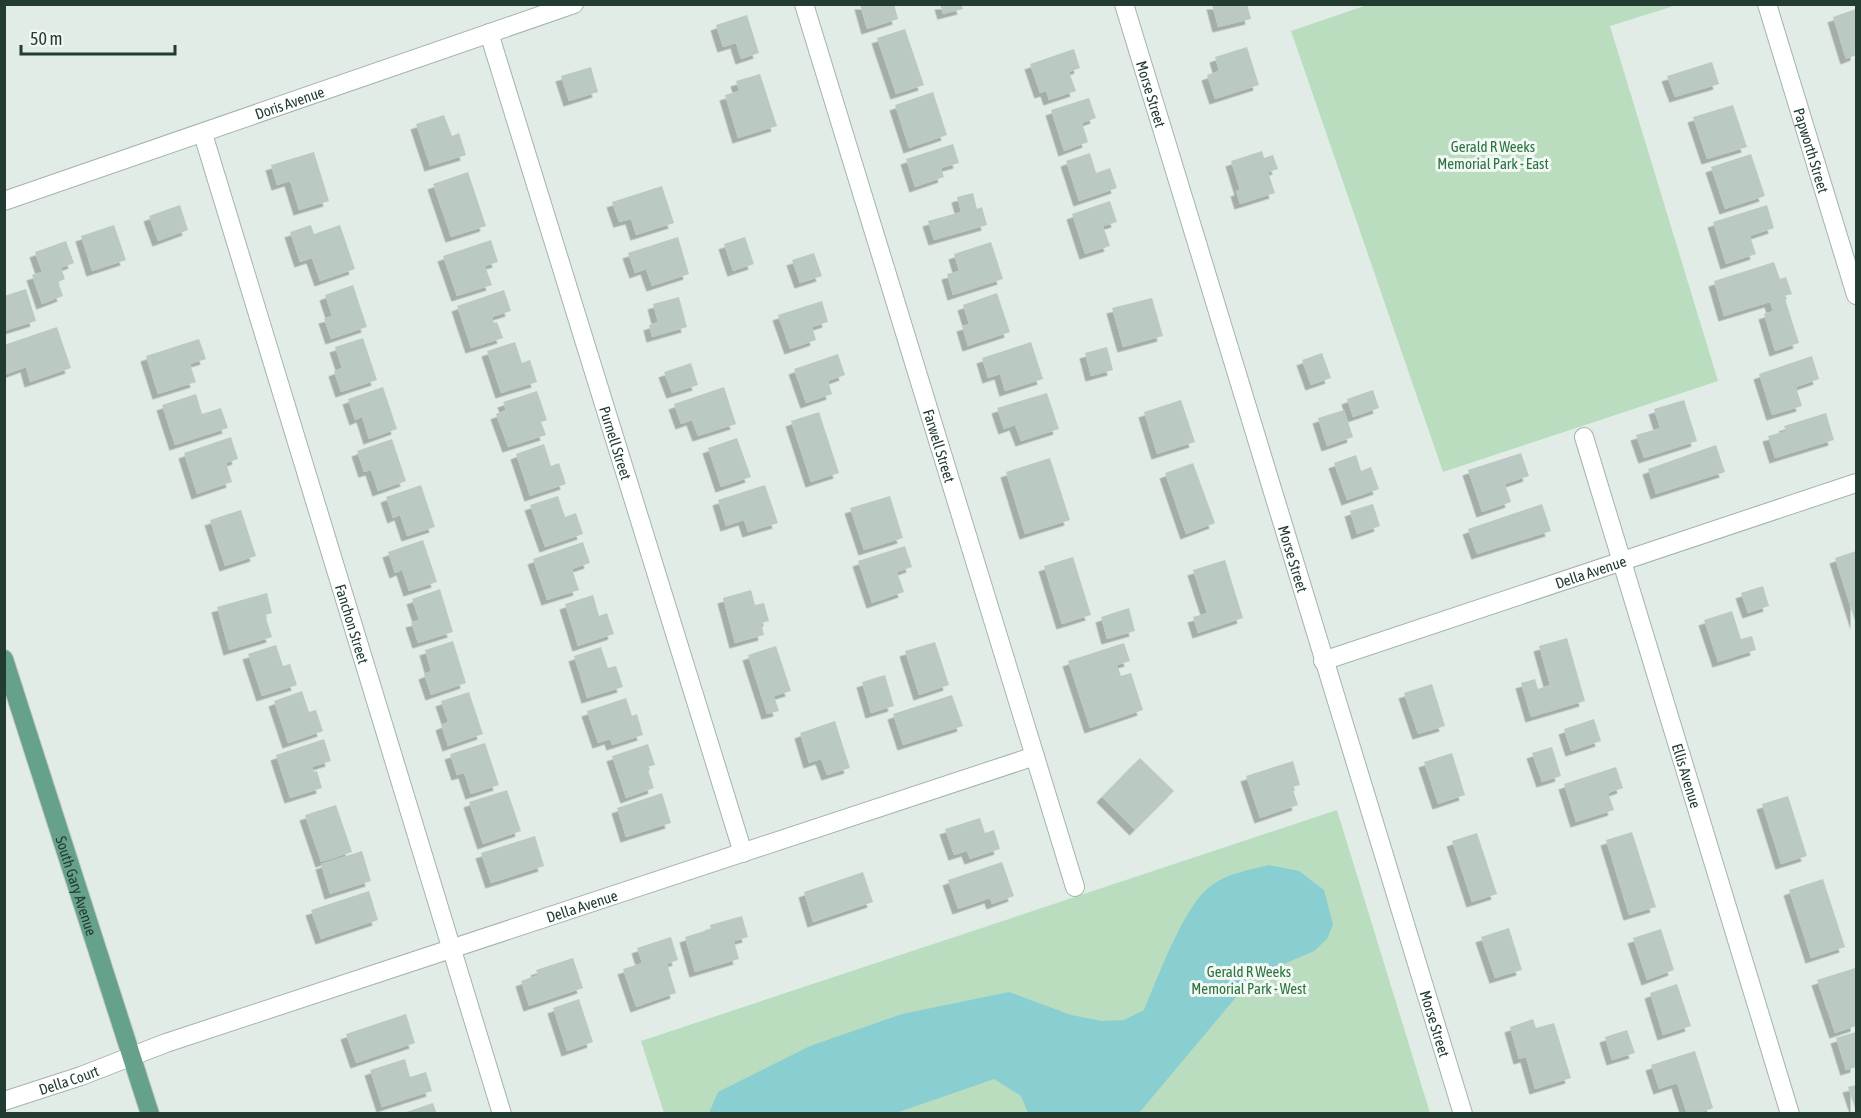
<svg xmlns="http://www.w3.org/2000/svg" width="1861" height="1118" font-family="'Asap Condensed',sans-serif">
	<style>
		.green { fill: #baddbf }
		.water { fill: #89ced1 }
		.building { fill: #bac9c1; filter: url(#shadow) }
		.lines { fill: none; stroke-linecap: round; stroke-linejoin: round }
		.minor-casing { stroke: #a4b4ac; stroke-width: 20 }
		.major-casing { stroke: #c1c8c6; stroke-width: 20 }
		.minor { stroke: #fff; stroke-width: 18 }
		.major { stroke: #66a18b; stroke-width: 18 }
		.labels { text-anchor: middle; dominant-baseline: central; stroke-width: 6; stroke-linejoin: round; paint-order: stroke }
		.street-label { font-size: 15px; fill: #223c32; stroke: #f2f8f4 }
		.park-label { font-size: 15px; fill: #2c733f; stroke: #f2f8f4 }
	</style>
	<defs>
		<filter id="shadow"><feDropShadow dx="-5.5" dy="5.5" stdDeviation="0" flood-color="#0004"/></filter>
	</defs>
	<rect width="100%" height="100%" fill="#e1ece6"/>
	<g class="green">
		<path d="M1367,5H1677L1610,26L1718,381L1443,472L1291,31Z"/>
		<path d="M1337,810L1430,1113H664L641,1041Z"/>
	</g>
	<path class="water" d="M1269,865L1299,871L1324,890L1333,924L1327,939L1314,951L1261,974L1237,996L1139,1113H1028L1021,1096L994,1079L896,1113H709L718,1092L810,1046L902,1014L1009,992L1071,1015L1102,1021L1124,1020L1144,1010C1158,978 1184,904 1212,885C1228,873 1250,870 1269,865Z"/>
	<g class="building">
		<path d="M860,4H894L898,19L867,29Z"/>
		<path d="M940,4H961L963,9L943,14Z"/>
		<path d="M1212,4H1247L1251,19L1218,27Z"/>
		<path d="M1856,9V55L1846,59L1833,17Z"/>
		<path d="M747,15L759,53L741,59L736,43L723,47L716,25Z"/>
		<path d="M905,29L924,85L896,94L877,38Z"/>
		<path d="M1247,47L1259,85L1215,99L1207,75L1219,71L1215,57Z"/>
		<path d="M1074,49L1080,68L1069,72L1076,91L1049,100L1046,91L1040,93L1030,64Z"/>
		<path d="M1712,62L1719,84L1675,97L1667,76Z"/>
		<path d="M591,67L598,92L569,101L561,76Z"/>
		<path d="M760,74L777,126L738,138L725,95L739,91L736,81Z"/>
		<path d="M933,92L947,135L909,148L895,105Z"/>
		<path d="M1089,98L1096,118L1082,123L1088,142L1064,151L1051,110Z"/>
		<path d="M1733,105L1747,147L1707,159L1693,117Z"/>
		<path d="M444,115L452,136L459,133L466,155L430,166L416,124Z"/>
		<path d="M953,144L959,163L941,168L944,177L915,187L906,159Z"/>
		<path d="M1262,151L1264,158L1273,155L1278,169L1268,172L1275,193L1240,204L1236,191L1240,190L1231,161Z"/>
		<path d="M314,152L329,201L299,210L290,181L277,185L271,165Z"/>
		<path d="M1090,153L1096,173L1110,168L1117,188L1079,201L1066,161Z"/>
		<path d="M1751,154L1765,196L1725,209L1711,167Z"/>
		<path d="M468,172L486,226L451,237L433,184Z"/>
		<path d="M662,186L674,223L636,235L631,219L619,222L612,202Z"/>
		<path d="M973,193L977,209L982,207L987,225L934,240L928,221L961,212L957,197Z"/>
		<path d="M1110,201L1117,222L1103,226L1110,246L1085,254L1072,214Z"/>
		<path d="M180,205L188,230L158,241L149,216Z"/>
		<path d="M1767,205L1774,228L1750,236L1756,254L1726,264L1713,222Z"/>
		<path d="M114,225L126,260L92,271L81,236Z"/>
		<path d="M311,225L314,234L340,225L355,269L320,281L312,258L300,262L290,232Z"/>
		<path d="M678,237L689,274L652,286L646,269L635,273L628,253Z"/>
		<path d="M745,237L754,264L733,271L724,244Z"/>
		<path d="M491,240L498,262L485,266L492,285L457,296L443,256Z"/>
		<path d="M66,241L74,263L61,268L65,279L58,282L63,296L42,304L32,275L42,272L35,252Z"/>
		<path d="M991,242L1003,279L953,295L947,274L959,271L954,254Z"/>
		<path d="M814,253L822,276L800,283L792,260Z"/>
		<path d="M1774,262L1780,279L1786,277L1792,294L1784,296L1799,343L1775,351L1764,314L1773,311L1770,302L1724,316L1714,281Z"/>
		<path d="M353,285L367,327L331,339L324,318L332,316L325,295Z"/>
		<path d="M26,289L36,321L4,331V296Z"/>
		<path d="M504,290L511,311L492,317L494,323L497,322L503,338L471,348L457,306Z"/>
		<path d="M997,293L1010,332L968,346L962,326L969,324L963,305Z"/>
		<path d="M679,297L687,327L652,337L649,325L658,322L653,304Z"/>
		<path d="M1152,298L1163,336L1123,347L1112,308Z"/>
		<path d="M822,301L828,322L812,327L816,340L790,349L778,315Z"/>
		<path d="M57,327L71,368L30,382L26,367L4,375V345Z"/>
		<path d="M363,338L377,380L341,392L334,371L342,368L335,347Z"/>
		<path d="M199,339L206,359L190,364L196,382L158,394L146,356Z"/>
		<path d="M515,342L522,363L530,360L537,382L501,393L487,351Z"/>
		<path d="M1031,342L1043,379L1005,391L1000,374L988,378L982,358Z"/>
		<path d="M1107,347L1113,370L1091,376L1085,353Z"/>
		<path d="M1322,353L1331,378L1311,385L1302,360Z"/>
		<path d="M838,354L845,375L828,381L832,394L806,403L794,369Z"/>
		<path d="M1812,356L1819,379L1796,387L1802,406L1772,415L1759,374Z"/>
		<path d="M691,363L698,385L672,393L664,372Z"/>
		<path d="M383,387L397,429L369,439L362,417L355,420L348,399Z"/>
		<path d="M724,387L736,424L698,436L692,420L681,424L674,404Z"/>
		<path d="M1373,390L1379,408L1353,417L1347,399Z"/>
		<path d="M537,391L547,420L541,422L546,435L508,447L496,414L506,410L503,402Z"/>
		<path d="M1047,393L1059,429L1021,441L1015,425L1004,429L997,408Z"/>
		<path d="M196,394L202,414L221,408L228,428L175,445L162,405Z"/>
		<path d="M1181,400L1195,442L1157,454L1144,412Z"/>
		<path d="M1684,400L1697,441L1644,458L1636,435L1660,428L1654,409Z"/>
		<path d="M1344,410L1353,437L1327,446L1318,418Z"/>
		<path d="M819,412L839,473L811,482L791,421Z"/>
		<path d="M1826,413L1834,440L1775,458L1768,436L1786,431L1784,426Z"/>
		<path d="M231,437L238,459L226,463L232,482L197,494L184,453Z"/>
		<path d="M737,438L751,477L721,487L708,448Z"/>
		<path d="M392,439L406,481L378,491L371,470L364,472L357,451Z"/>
		<path d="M544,444L551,466L559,463L566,484L530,496L516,454Z"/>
		<path d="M1716,445L1725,472L1656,494L1648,469Z"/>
		<path d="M1521,453L1529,476L1505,484L1511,502L1482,512L1468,470Z"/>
		<path d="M1356,455L1361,471L1371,467L1379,489L1347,500L1334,463Z"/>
		<path d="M1050,458L1070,520L1025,534L1006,472Z"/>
		<path d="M1193,463L1215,523L1186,534L1165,473Z"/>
		<path d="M421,485L435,527L407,536L400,515L393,518L386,497Z"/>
		<path d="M765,485L778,523L748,532L744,520L726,526L718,500Z"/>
		<path d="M558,496L565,517L576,513L583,534L545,547L530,505Z"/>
		<path d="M890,496L903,538L864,550L850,508Z"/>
		<path d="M1373,504L1380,526L1357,534L1350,511Z"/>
		<path d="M1542,504L1551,531L1477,554L1468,529Z"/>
		<path d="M241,510L256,556L225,566L210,520Z"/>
		<path d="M423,540L437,582L409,591L402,570L395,573L388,552Z"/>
		<path d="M583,542L590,563L572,569L579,590L547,600L533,559Z"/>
		<path d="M905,546L912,567L897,572L904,592L872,603L858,561Z"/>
		<path d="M1856,551V624L1835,558Z"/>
		<path d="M1073,557L1091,615L1062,624L1044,566Z"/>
		<path d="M1225,560L1243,618L1198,633L1193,617L1207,613L1193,570Z"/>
		<path d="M1763,586L1769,606L1748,613L1741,593Z"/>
		<path d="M440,589L453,632L418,643L411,622L419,620L412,599Z"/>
		<path d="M751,590L755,605L764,603L769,621L761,623L764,635L735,643L723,598Z"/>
		<path d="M267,593L272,613L265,615L272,637L229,650L217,607Z"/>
		<path d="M593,595L599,616L607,613L614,634L578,646L565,604Z"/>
		<path d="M1129,608L1135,631L1107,639L1101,617Z"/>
		<path d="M1732,611L1741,639L1752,636L1756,650L1718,662L1704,620Z"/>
		<path d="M1567,638L1585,701L1531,717L1521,683L1535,679L1538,689L1550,685L1539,646Z"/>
		<path d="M453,641L466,683L431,695L424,674L431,671L425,650Z"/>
		<path d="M935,642L949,685L919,695L905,651Z"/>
		<path d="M1124,643L1130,661L1117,665L1121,676L1131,673L1143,710L1090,728L1068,661Z"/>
		<path d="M276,645L283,666L290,664L297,685L262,696L248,654Z"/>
		<path d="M776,646L791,691L774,696L779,711L767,714L748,655Z"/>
		<path d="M601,647L608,668L616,666L623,687L587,698L574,656Z"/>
		<path d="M885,675L894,706L871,713L862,682Z"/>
		<path d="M1432,684L1445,726L1418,734L1404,693Z"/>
		<path d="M302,691L309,712L316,710L323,731L288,743L274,701Z"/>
		<path d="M469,692L483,734L448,746L441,725L448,722L441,701Z"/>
		<path d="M952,695L963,726L903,745L893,714Z"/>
		<path d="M626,698L632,716L637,714L643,735L612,745L610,739L598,743L587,711Z"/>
		<path d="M1594,719L1601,741L1571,751L1564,729Z"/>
		<path d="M835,721L850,768L827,775L821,759L809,763L800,733Z"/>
		<path d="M324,739L331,761L312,767L314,772L317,771L322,788L290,798L276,755Z"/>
		<path d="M485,743L499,785L471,794L464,773L457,775L450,754Z"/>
		<path d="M648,744L655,765L647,767L654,788L626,798L612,756Z"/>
		<path d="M1552,747L1561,776L1542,782L1532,753Z"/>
		<path d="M1452,753L1465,795L1438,804L1424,762Z"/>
		<path d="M1140,758L1174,791L1135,830L1102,797Z"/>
		<path d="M1293,761L1300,785L1292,787L1298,805L1260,818L1246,776Z"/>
		<path d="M1616,767L1623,788L1608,793L1614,810L1576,822L1564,784Z"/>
		<path d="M507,790L521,831L483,844L469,802Z"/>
		<path d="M662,793L671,823L626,837L617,808Z"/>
		<path d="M1788,796L1807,856L1781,864L1762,804Z"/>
		<path d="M336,805L352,852L321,862L305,815Z"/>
		<path d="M980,818L985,833L994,830L1000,849L970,859L967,851L954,855L945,829Z"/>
		<path d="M1632,832L1656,907L1629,915L1606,840Z"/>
		<path d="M1477,833L1497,894L1472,902L1452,841Z"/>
		<path d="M535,836L544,866L491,883L481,853Z"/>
		<path d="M362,851L371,881L330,894L321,864Z"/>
		<path d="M1002,862L1014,896L992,904L990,898L958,909L948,880Z"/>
		<path d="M863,872L873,902L813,922L804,892Z"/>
		<path d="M1823,879L1845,947L1811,958L1789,890Z"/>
		<path d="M369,891L378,920L321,939L311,910Z"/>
		<path d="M742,916L748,937L734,941L739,959L695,972L685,937L711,929L710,925Z"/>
		<path d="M1509,928L1522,970L1495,978L1481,937Z"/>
		<path d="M1661,929L1674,970L1647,980L1633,938Z"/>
		<path d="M671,937L678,960L667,964L676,993L636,1007L623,969L642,963L637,948Z"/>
		<path d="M573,958L583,988L529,1006L521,981L538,975L536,970Z"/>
		<path d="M1855,968L1856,974V1026L1835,1033L1817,980Z"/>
		<path d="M1677,984L1691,1026L1663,1035L1650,993Z"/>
		<path d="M579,999L593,1042L567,1051L553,1008Z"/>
		<path d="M406,1014L415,1043L356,1063L346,1034Z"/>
		<path d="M1533,1019L1536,1028L1554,1023L1571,1078L1535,1089L1526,1057L1519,1059L1510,1027Z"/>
		<path d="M1627,1030L1635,1053L1612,1060L1605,1037Z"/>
		<path d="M1856,1032V1067L1846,1070L1836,1038Z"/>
		<path d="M1695,1051L1713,1108L1697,1114H1687L1677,1083L1659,1089L1651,1065Z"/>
		<path d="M405,1059L410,1077L426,1072L432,1091L382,1107L370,1070Z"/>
		<path d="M1856,1085V1111L1848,1087Z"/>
		<path d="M433,1103L437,1114H404L403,1113Z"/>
	</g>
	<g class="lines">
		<defs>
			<g id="minor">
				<path id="s1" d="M804,4L1075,887"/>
				<path id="s2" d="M1124,4L1463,1114"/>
				<path id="s3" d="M1767,4L1856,295"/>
				<path id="s4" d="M489,33L743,853"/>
				<path id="s5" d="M203,134L502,1114"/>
				<path id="s6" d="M4,201L574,4"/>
				<path id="s7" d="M1584,437L1790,1114"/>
				<path id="s8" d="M1323,661L1856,483"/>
				<path id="s9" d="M4,1101L81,1076L166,1043L1035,756"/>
			</g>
			<g id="major">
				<path id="s10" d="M4,659L150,1114"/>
			</g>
		</defs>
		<use href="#minor" class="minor-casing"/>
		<use href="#major" class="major-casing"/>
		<use href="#minor" class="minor"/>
		<use href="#major" class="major"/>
	</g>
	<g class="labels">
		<g class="street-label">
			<text stroke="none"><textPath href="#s2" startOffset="94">Morse Street</textPath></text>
			<text stroke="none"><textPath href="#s6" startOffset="302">Doris Avenue</textPath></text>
			<text stroke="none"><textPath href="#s3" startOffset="153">Papworth Street</textPath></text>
			<text stroke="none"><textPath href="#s4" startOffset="429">Purnell Street</textPath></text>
			<text stroke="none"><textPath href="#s1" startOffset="462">Farwell Street</textPath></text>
			<text stroke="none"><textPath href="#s2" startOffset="580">Morse Street</textPath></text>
			<text stroke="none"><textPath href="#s8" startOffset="282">Della Avenue</textPath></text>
			<text stroke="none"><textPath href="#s5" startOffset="512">Fanchon Street</textPath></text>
			<text stroke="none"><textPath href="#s7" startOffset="354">Ellis Avenue</textPath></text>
			<text stroke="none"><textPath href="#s10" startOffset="238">South Gary Avenue</textPath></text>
			<text stroke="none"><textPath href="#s9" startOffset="610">Della Avenue</textPath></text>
			<text stroke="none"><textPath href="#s2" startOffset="1066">Morse Street</textPath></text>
			<text stroke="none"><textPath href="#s9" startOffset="68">Della Court</textPath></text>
		</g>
		<g class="park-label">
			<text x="1493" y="146">Gerald R Weeks<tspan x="1493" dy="17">Memorial Park - East</tspan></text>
			<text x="1249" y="971">Gerald R Weeks<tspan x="1249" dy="17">Memorial Park - West</tspan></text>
		</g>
	</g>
	<rect width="1861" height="1118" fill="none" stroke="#223c32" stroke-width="12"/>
	<path d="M21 45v9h154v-9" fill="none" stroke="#223c32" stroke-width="3"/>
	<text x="30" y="45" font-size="18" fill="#223c32" stroke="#f2f8f4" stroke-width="4.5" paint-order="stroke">50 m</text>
</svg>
